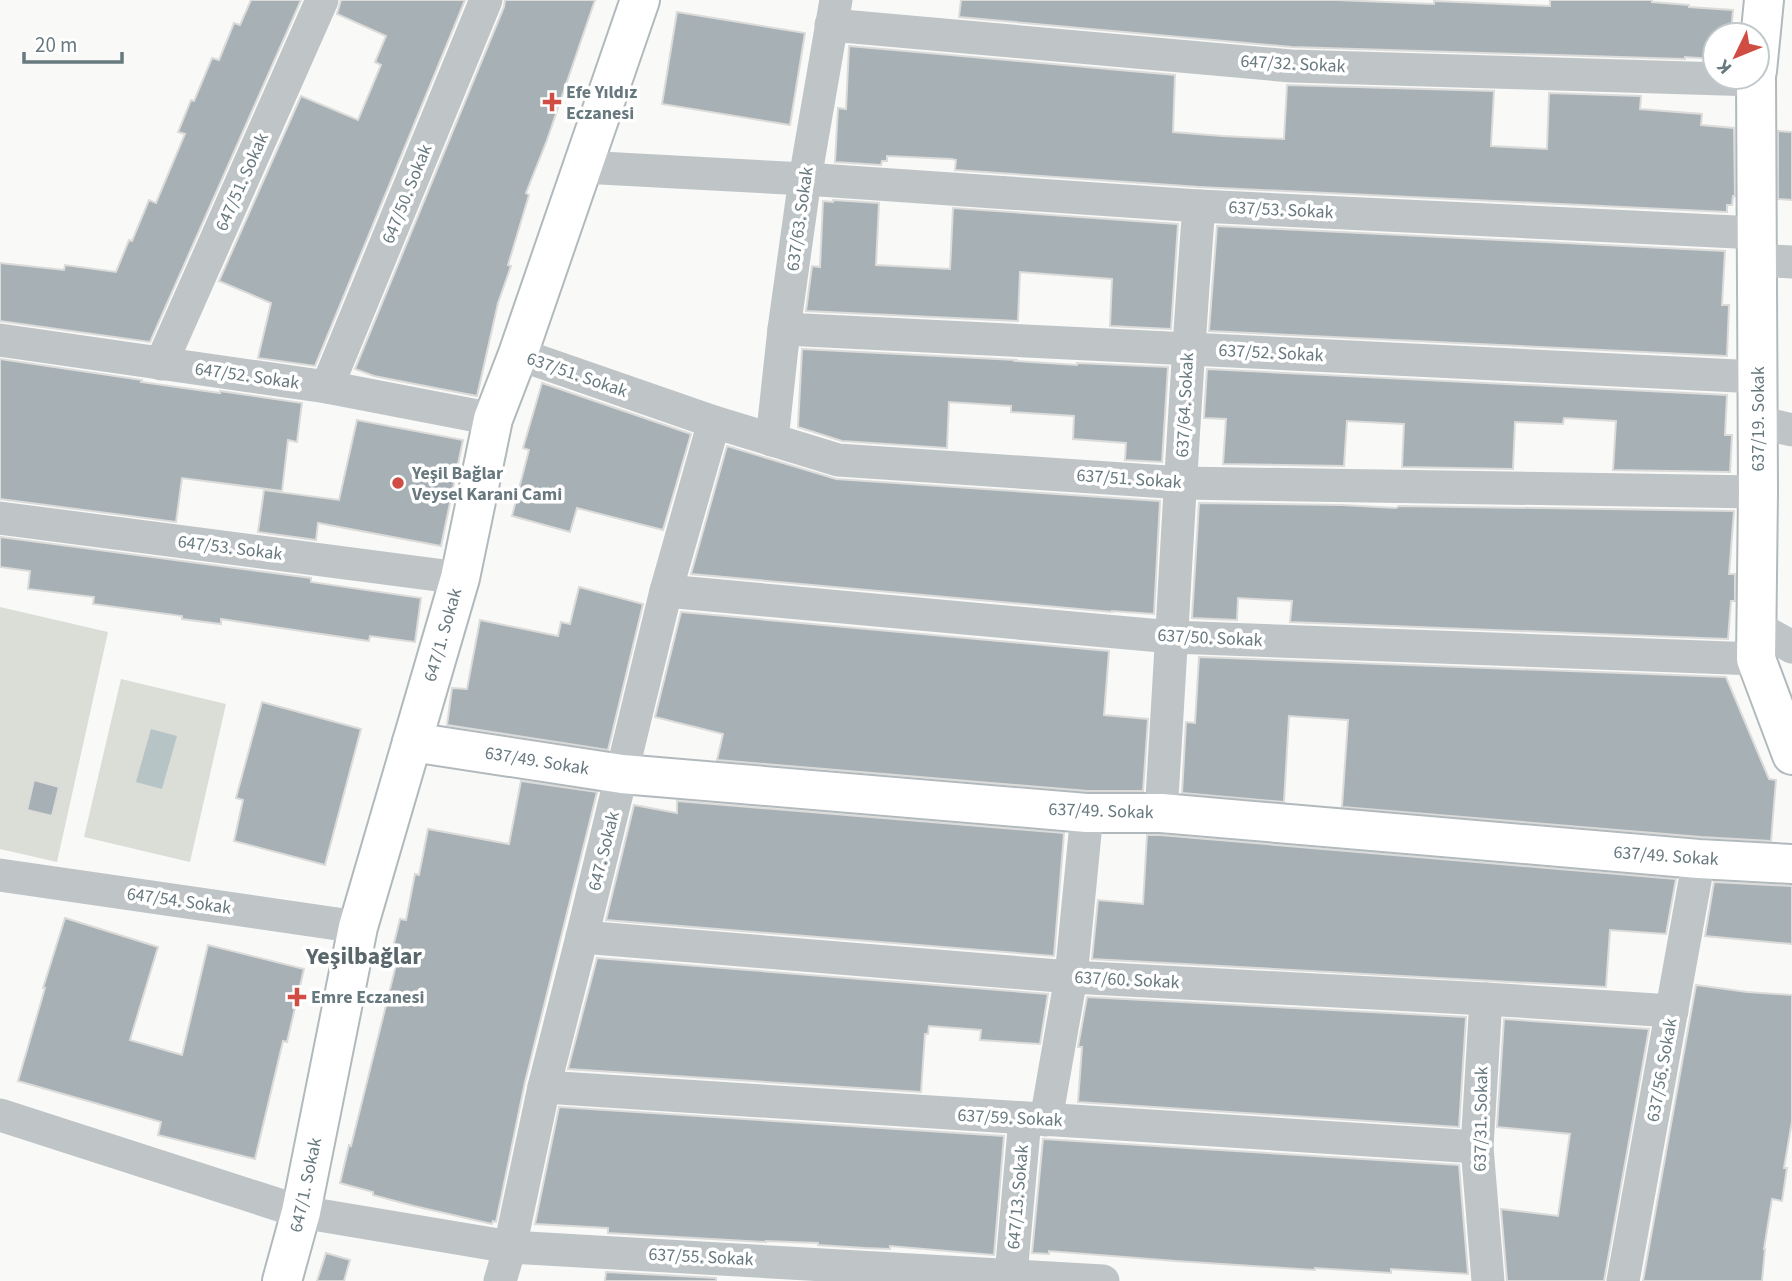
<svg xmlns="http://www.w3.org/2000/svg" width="1792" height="1281" font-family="'Source Sans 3',sans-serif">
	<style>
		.green { fill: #daded7 }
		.water { fill: #b7c4c6 }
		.building { fill: #a7b0b4; stroke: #dbdbda; stroke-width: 2 }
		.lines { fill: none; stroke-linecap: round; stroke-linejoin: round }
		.secondary-casing { stroke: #b2b9bc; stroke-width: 42 }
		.street { stroke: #bfc5c7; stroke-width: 33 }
		.secondary { stroke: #fff; stroke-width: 38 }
		.poi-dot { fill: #cf4d42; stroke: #fff; stroke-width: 2.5 }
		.labels { text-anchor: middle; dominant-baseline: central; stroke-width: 7; stroke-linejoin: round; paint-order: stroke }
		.street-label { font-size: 18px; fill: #67797f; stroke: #fff }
		.poi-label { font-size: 18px; font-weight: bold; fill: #67797f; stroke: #fff; text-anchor: start }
		.district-label { font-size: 24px; font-weight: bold; fill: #59666b; stroke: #fff }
	</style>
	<rect width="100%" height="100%" fill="#f9f9f8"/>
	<g class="green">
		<path d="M0,607L108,632L57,862L0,849Z"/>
		<path d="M121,679L226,704L190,862L84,837Z"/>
	</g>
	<path class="water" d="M151,729L177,736L162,789L136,782Z"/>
	<g class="building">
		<path d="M251,0H301L150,342L0,321V263L64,270L65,265L116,272L129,240L132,241L149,200L156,203L185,134L178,132L191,100L194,101L212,58L219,60L234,23L240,25Z"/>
		<path d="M341,0H465L315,366L258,358L271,303L219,281L301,96L358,120L381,65L375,62L386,36L337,14Z"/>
		<path d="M505,0H595L547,140L526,193L529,195L508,265L511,266L498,303L477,396L374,376L355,369L504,7Z"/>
		<path d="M961,0H1336L1434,4V1L1550,6V0H1652V2L1689,5V7L1733,10L1731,35H1715V59L1685,57V59L1292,47L959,17Z"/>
		<path d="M677,12L805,33L790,125L662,104Z"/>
		<path d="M849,46L1175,75L1173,132L1222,136L1284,139L1287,85L1494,91L1491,146L1547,149L1549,93L1641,96L1640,109L1702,114L1701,125L1734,128L1735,196H1733L1732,205H1727V212L1200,187L955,170L956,160L952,159L887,156V161H882L881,165L835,162L838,108L846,109Z"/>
		<path d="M1778,131L1792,132V200L1778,199Z"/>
		<path d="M833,200L879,203L876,265L950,269L953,208L1178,224L1171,329L1110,326L1112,279L1020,272L1018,321L806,311L812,266L820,267L823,201L833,202Z"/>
		<path d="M1217,226L1725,251L1722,305H1729L1727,356L1209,331Z"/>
		<path d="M802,349L1016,360L1015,361L1077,365V363L1168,367L1162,462L1125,460L1126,443L1073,439L1074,416L1011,412V406L949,402L947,448L842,441L798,427Z"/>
		<path d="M0,359L142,380L141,382L220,393V391L302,403L297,442L288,440L282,491L182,478L176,522L0,499Z"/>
		<path d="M1207,369L1727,395L1725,435H1732L1730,472L1613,470L1616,421L1564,418L1563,424L1515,422L1513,469L1402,467L1404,424L1347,421L1344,466L1223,464L1226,419L1204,418Z"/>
		<path d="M542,383L691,434L663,530L577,508L570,532L512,516L529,450L523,448Z"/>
		<path d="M357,420L463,440L441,546L318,523L316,540L258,532L264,490L339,500Z"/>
		<path d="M727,446L836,479L1160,501L1154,614L1112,611V612L691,574Z"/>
		<path d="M1199,503L1342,505L1396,508L1399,506L1734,511L1729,574H1735V601H1731L1728,639L1290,622L1292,601L1238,598L1237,620L1192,618Z"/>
		<path d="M0,537L311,578V582L421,598L415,642L370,636L369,641L221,619V624L182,619V616L93,604L94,597L28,589L30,571L0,567Z"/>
		<path d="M579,587L643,604L608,750L447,725L452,688L467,689L480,620L558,636L561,622L570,624Z"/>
		<path d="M681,612L1109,651L1104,715L1148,719L1143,791H1088L717,760L723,734L655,717Z"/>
		<path d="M1199,657L1726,677L1769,779L1776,780L1771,841L1701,837L1342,807L1348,720L1289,716L1284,802L1182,793L1186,722L1195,723Z"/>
		<path d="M262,702L361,729L325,865L234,841L243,800L236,798Z"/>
		<path d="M34,780L59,787L52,816L27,810Z"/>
		<path d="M521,781L597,792L525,1082L496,1222L493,1221L492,1224L414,1206L373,1195V1192L340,1183L349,1145L351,1146L399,953L392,951L400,919L406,920L415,874L419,875L428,829L509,844Z"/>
		<path d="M677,801L1064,833L1054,956L606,920L634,805L677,813Z"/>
		<path d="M1147,835H1160L1676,879L1666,934L1610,930L1606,987L1092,959L1098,900L1143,904Z"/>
		<path d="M1714,882L1792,886V944L1705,936Z"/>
		<path d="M65,918L158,947L130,1040L182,1055L208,945L304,969L287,1042L283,1041L255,1159L158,1135L161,1122L18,1081L45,988H43Z"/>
		<path d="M597,958L1048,994L1040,1044L980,1040L981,1030L929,1026L928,1034H925L921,1092L568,1069Z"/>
		<path d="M1696,985L1747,992L1792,995V1121L1784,1168H1787L1782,1201L1772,1199L1764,1249H1765L1762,1281H1643Z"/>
		<path d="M1087,997L1466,1017L1459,1127L1078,1102L1082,1047H1078Z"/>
		<path d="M1504,1019L1649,1029L1604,1281H1507L1501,1209L1558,1216L1570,1134L1497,1127Z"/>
		<path d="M559,1107L1004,1136L994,1255L890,1246V1249L865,1248L818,1245V1243L766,1241V1242L608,1233V1228L535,1224Z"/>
		<path d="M1043,1139L1459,1165L1468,1274L1391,1269V1273L1315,1268V1270L1176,1261L1049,1251V1254L1032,1253Z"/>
		<path d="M326,1253L350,1260L344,1281H317Z"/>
		<path d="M606,1272L716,1278V1281H605Z"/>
	</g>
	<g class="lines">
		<defs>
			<g id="secondary">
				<path d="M1757,71L1764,0"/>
				<path d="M1756,77L1758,492L1756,659L1792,755"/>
				<path d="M412,742L622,774L1087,813H1161L1699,859L1792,864"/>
				<path d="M282,1281L301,1212L358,927L460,578L493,419L518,354L640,0"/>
			</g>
		</defs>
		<use href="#secondary" class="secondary-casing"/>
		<g class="street">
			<path d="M831,25L1291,66L1756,80"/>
			<path d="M582,167L805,179L1199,206L1757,233"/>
			<path d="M1758,260L1792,262"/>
			<path d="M784,329L1758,377"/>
			<path d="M0,340L327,387L493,419"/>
			<path d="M518,354L714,422L838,460L1182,483L1758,492"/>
			<path d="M161,364L322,0"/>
			<path d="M327,387L486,0"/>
			<path d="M1758,422L1792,430"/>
			<path d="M772,440L784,329L805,179L836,0"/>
			<path d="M0,518L460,578"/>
			<path d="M666,591L1172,637L1756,659"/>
			<path d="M1756,627L1792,647"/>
			<path d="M1161,813C1174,611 1183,408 1199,206"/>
			<path d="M0,875L358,927"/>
			<path d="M582,937L1071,977L1486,999L1672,1011"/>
			<path d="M1486,999L1477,1147L1488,1281"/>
			<path d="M544,1087L1477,1147"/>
			<path d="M0,1115L301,1212L510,1247L1103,1281"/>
			<path d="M1046,1120L1071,977L1087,813"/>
			<path d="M1011,1275L1025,1119"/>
			<path d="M500,1281L510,1247L544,1087L582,937L666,591L714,422"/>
			<path d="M1623,1281L1699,859"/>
		</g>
		<use href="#secondary" class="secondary"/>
	</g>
	<g class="poi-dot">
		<path d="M548.5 91.5h7v7h7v7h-7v7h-7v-7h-7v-7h7z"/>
		<circle cx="398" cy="483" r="7"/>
		<path d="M293.5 986.5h7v7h7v7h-7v7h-7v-7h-7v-7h7z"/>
	</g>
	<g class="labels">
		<g class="street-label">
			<text transform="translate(1293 64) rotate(3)">647/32. Sokak</text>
			<text transform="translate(242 182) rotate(-66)">647/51. Sokak</text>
			<text transform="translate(407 194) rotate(-68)">647/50. Sokak</text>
			<text transform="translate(1281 210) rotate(3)">637/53. Sokak</text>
			<text transform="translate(800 219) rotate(-82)">637/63. Sokak</text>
			<text transform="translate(1271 353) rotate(3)">637/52. Sokak</text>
			<text transform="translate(577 375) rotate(19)">637/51. Sokak</text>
			<text transform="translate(247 376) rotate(8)">647/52. Sokak</text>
			<text transform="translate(1185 405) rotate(-87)">637/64. Sokak</text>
			<text transform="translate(1758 419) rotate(-90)">637/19. Sokak</text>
			<text transform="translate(1129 479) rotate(4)">637/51. Sokak</text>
			<text transform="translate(230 548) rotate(7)">647/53. Sokak</text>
			<text transform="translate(443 635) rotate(-74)">647/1. Sokak</text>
			<text transform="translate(1210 638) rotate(3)">637/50. Sokak</text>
			<text transform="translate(537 761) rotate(9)">637/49. Sokak</text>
			<text transform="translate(1101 811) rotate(2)">637/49. Sokak</text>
			<text transform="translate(604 851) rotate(-76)">647. Sokak</text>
			<text transform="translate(1666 856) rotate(4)">637/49. Sokak</text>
			<text transform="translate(179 901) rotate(8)">647/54. Sokak</text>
			<text transform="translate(1127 980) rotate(3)">637/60. Sokak</text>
			<text transform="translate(1662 1070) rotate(-80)">637/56. Sokak</text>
			<text transform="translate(1010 1118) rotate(3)">637/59. Sokak</text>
			<text transform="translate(1481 1119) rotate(-89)">637/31. Sokak</text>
			<text transform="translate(306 1185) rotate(-78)">647/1. Sokak</text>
			<text transform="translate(1018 1197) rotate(-85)">647/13. Sokak</text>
			<text transform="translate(701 1257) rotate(3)">637/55. Sokak</text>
		</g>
		<g class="poi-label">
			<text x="566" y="92">Efe Yıldız<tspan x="566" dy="21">Eczanesi</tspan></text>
			<text x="412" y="473">Yeşil Bağlar<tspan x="412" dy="21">Veysel Karani Cami</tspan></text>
			<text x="311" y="997">Emre Eczanesi</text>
		</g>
		<g class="district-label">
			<text x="364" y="956">Yeşilbağlar</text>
		</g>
	</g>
	<g transform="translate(1736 56) rotate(227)"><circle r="33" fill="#ffffff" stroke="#c2c9cc" stroke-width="2"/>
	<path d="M0-5L12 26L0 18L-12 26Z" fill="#cf4d42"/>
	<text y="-10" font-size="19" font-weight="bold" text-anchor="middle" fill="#67797f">K</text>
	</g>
	<path d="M24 52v10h98v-10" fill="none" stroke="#67797f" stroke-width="3.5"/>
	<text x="35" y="52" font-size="21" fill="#67797f" stroke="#ffffff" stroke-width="5" paint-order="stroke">20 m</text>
</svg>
